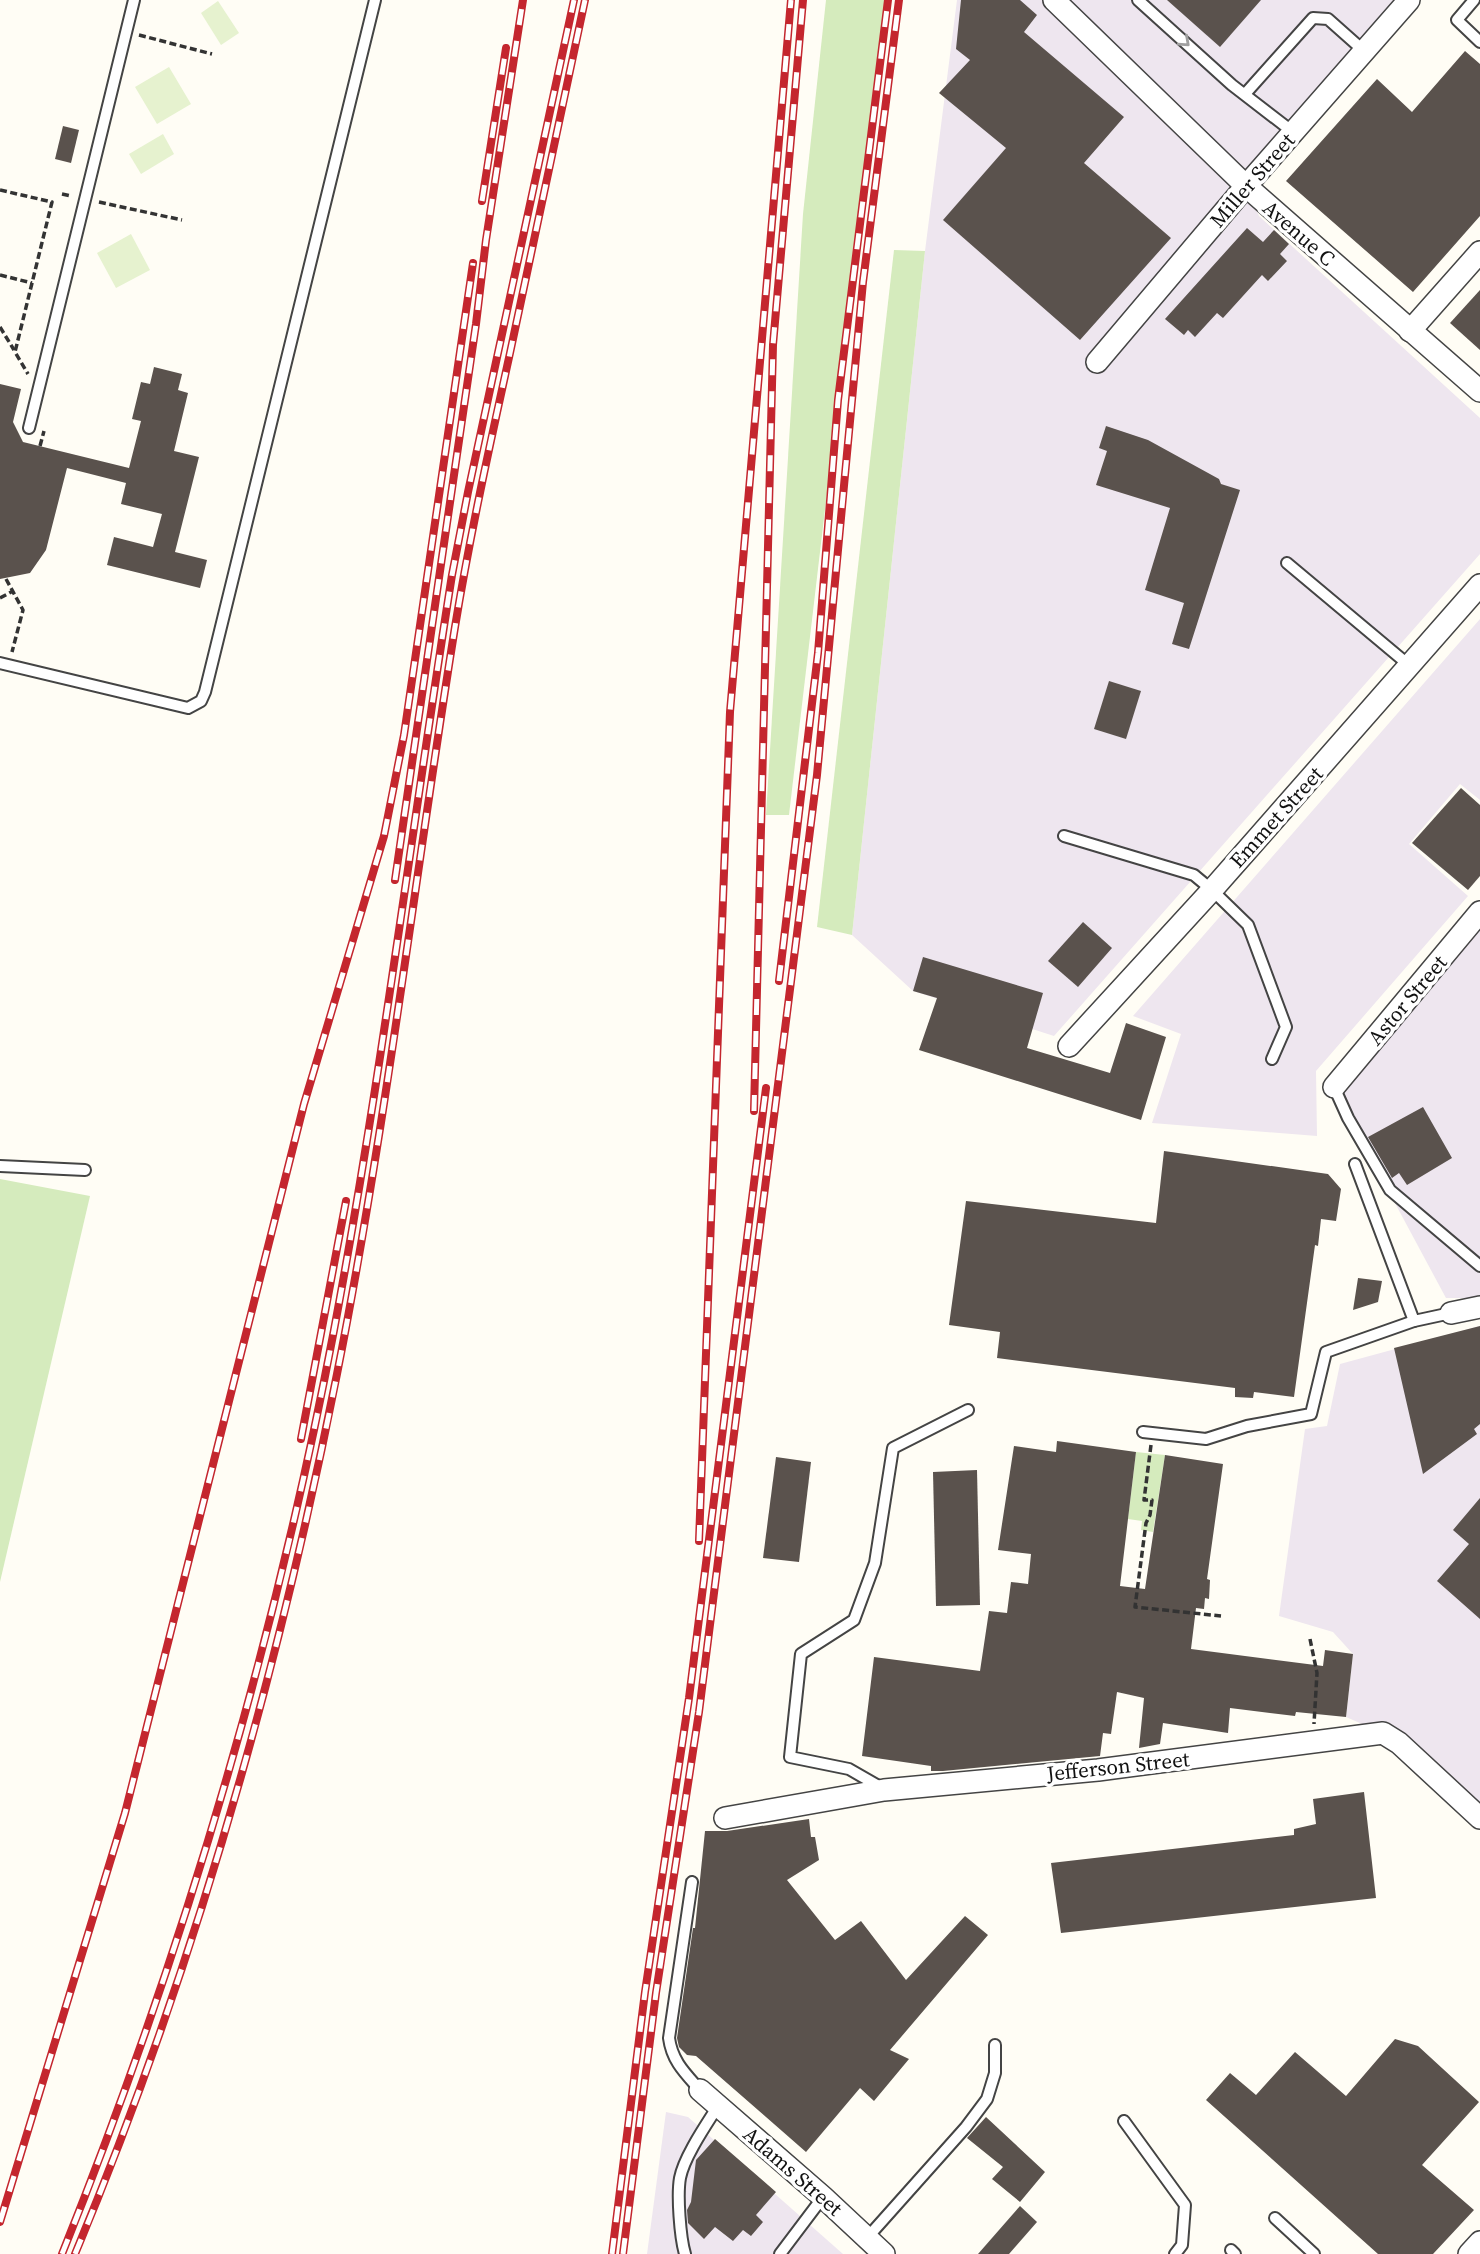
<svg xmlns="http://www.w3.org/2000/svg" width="1480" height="2254" font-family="'Source Serif 4',serif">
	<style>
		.industrial { fill: #eee6ef }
		.green { fill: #d5ebbd }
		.pitch { fill: #e6f2cf }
		.building { fill: #5a524d }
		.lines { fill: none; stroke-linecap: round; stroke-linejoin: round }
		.lane-casing { stroke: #444; stroke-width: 14 }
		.street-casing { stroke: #444; stroke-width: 24 }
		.path { stroke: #333; stroke-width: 3.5; stroke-dasharray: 7 3.5; stroke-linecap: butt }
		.lane { stroke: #fff; stroke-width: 10 }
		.street { stroke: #fff; stroke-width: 21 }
		.rail-casing { stroke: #c4262e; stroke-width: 8 }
		.rail { stroke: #fff; stroke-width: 5; stroke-dasharray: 16; stroke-linecap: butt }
		.oneway { stroke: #a0a0a0 }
		.labels { text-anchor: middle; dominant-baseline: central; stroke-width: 7; stroke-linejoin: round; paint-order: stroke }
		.street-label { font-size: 21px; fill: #111; stroke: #fff }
	</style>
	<rect width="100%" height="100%" fill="#fffdf5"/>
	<g class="industrial">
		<path d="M957,0H1404L1246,186L1259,216L1480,418V554L1054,1036L913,991L852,935L925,251Z"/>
		<path d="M1480,619V800L1460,784L1409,844L1468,896L1316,1071L1317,1136L1152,1123L1181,1034L1133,1016Z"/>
		<path d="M1480,908V1298H1446L1331,1084Z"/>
		<path d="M1480,1326V1818L1383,1733L1346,1717L1353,1654L1333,1632L1279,1616L1305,1429L1327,1426L1340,1364Z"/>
		<path d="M666,2112L688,2117L843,2254H647Z"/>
	</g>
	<g class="green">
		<path d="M826,0H885L789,815H766L803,214Z"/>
		<path d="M894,250L925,251L852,935L817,927Z"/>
		<path d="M0,1179L90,1196L0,1582Z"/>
		<path d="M1136,1452L1165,1455L1153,1532L1141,1530L1142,1521L1128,1519Z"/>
	</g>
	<g class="pitch">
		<path d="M218,1L239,33L221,45L201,13Z"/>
		<path d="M169,67L191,104L157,124L135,87Z"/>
		<path d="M163,134L174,154L141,174L129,154Z"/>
		<path d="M131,234L150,270L116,288L97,253Z"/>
	</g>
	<g class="building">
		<path d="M961,0H1020L1037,15L1024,32L1124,117L1084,163L1171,238L1080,340L943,220L1006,148L939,93L970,60L956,49Z"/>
		<path d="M1167,0H1261L1220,47Z"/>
		<path d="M1465,51L1480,64V216L1413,292L1286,181L1377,79L1412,112Z"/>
		<path d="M63,126L79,130L71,163L55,159Z"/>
		<path d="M1247,228L1263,242L1274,230L1289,244L1280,254L1287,261L1268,281L1262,275L1223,318L1217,313L1195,337L1188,330L1184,335L1165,319Z"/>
		<path d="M1480,290V350L1450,323Z"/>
		<path d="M154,367L182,374L178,390L188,393L174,451L199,457L175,552L207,560L200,588L107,565L114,537L153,547L162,514L121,504L126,483L67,468L46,550L30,573L0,579V384L21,389L13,422L23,442L129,468L141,421L132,419L141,382L150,384Z"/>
		<path d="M1106,426L1148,440L1219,479L1221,484L1240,490L1189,649L1172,644L1184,603L1145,590L1170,508L1096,485L1107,451L1099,448Z"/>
		<path d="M1109,681L1141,691L1126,739L1094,729Z"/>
		<path d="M1461,788L1480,805V876L1468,890L1412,843Z"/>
		<path d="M1083,922L1112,948L1078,987L1048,961Z"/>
		<path d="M923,957L1043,993L1027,1048L1110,1073L1126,1023L1166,1037L1141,1120L919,1050L937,998L913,991Z"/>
		<path d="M1423,1107L1452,1158L1407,1185L1399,1173L1392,1178L1368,1137Z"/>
		<path d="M1164,1151L1328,1174L1341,1189L1336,1221L1321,1219L1318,1246L1315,1245L1294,1397L1254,1392L1253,1398L1235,1397V1388L997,1358L1000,1332L949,1325L966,1201L1156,1223Z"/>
		<path d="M1358,1278L1382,1281L1378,1302L1353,1310Z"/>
		<path d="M1480,1326V1424L1474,1429L1477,1434L1423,1474L1394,1348Z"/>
		<path d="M1057,1441L1136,1452L1120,1586L1145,1589L1165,1455L1223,1464L1207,1579L1210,1580L1209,1599L1205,1598L1204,1609L1196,1608L1191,1649L1323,1666L1325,1650L1353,1654L1346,1717L1296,1712L1295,1716L1230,1708L1228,1733L1163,1723L1160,1744L1139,1748L1144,1698L1117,1692L1111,1734L1103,1733L1100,1756L943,1771H931V1766L862,1756L874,1657L980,1671L989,1611L1007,1613L1011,1582L1028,1584L1031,1554L998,1550L1014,1446L1056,1452Z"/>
		<path d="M776,1457L811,1462L799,1562L763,1558Z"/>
		<path d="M977,1470L980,1605L936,1606L933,1472Z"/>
		<path d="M1480,1498V1619L1437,1581L1469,1544L1453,1530Z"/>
		<path d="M1364,1792L1376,1898L1061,1933L1051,1863L1294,1835V1829L1316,1824L1313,1799Z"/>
		<path d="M809,1819L811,1837H815L819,1860L787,1880L835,1940L861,1921L906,1980L965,1916L988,1935L890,2050L909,2059L874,2101L860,2088L806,2152L696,2056L687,2055L679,2047L677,2038L693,1928H695L705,1831H727Z"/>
		<path d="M1395,2039L1418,2046L1479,2102L1422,2165L1474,2210L1433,2254H1378L1206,2100L1230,2073L1256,2095L1295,2052L1346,2096Z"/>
		<path d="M986,2117L1045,2172L1020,2202L992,2179L1003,2167L967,2138Z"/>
		<path d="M715,2139L776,2192L756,2215L763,2222L751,2236L743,2230L733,2241L715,2227L704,2239L688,2223L687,2210L691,2202L696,2160Z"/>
		<path d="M1020,2206L1037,2222L1009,2254H978Z"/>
	</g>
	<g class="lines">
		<defs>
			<g id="lane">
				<path d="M1138,0L1232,85L1293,132"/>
				<path d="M1474,0L1457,20L1480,42"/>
				<path d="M1245,94L1313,18L1328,19L1364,51"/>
				<path d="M29,428L134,0"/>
				<path d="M1287,563L1410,666"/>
				<path d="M0,663L188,708L201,701L205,692L375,0"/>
				<path d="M1064,836L1194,875L1212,890L1248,925L1286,1027L1272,1059"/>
				<path d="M1334,1087L1348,1118L1390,1190L1480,1266"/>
				<path d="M1355,1164L1414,1321"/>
				<path d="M0,1166L85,1170"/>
				<path d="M1143,1432L1206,1439L1247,1426L1311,1414L1326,1352L1414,1321L1451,1313"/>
				<path d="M882,1788L849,1769L790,1757L801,1654L854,1620L875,1563L893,1448L968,1410"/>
				<path d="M692,1882L669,2038C672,2061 685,2073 700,2090"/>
				<path d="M1124,2121L1185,2205L1182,2245L1175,2254"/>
				<path d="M1275,2218L1314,2254"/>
				<path d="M867,2238L966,2127L987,2099L995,2073V2045"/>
				<path d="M1231,2250L1235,2254"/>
				<path d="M685,2254C680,2237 677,2195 680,2178C684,2157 706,2125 718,2106"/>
				<path d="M780,2254L823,2197"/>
			</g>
			<g id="street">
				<path d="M1054,0L1246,186L1480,391"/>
				<path d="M1410,331L1480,252"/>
				<path d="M1097,362L1246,186L1409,0"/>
				<path d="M1069,1046L1212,890L1480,585"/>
				<path d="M1334,1087L1480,912"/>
				<path d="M1451,1313L1480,1307"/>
				<path d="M725,1818L884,1790L1098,1770L1383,1733L1399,1743L1480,1818"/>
				<path d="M700,2090L823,2197L884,2254"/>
				<path d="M1469,2254L1480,2242"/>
			</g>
		</defs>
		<use href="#lane" class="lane-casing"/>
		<use href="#street" class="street-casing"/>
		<g class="path">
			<path d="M139,35L212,54"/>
			<path d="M0,190L52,202L15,352L28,374"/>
			<path d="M62,194L71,196"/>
			<path d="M99,202L182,220"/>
			<path d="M0,275L32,283"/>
			<path d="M0,327L14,350"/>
			<path d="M40,446L44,431"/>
			<path d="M6,579L23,610L12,652"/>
			<path d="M0,598L13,591"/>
			<path d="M1151,1445L1144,1500H1152L1150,1515L1146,1523L1135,1607L1221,1616"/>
			<path d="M1310,1639L1317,1673L1314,1724"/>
		</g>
		<use href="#lane" class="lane"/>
		<use href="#street" class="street"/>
		<defs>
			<g id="rail">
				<path d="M482,201L506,48"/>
				<path d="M395,880L476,324L486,240L523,0"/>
				<path d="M779,981L818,653L838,400L888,0"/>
				<path d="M754,1111L773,345L803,0"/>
				<path d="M301,1439L346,1201"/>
				<path d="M699,1541L730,712L791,0"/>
				<path d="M0,2222L125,1813L304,1104L384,836L404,735L473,263"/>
				<path d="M62,2254C182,1956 274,1647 334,1330C381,1080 412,827 452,575L468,492L574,0"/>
				<path d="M75,2254C193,1972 278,1674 337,1374C386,1127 415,876 455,627C470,535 490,444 510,353C535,235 560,118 585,0"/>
				<path d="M612,2254L645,1992L689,1698L766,1088"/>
				<path d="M623,2254L656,1993L699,1712L817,775L863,282L899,0"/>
			</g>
		</defs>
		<use href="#rail" class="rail-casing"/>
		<use href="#rail" class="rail"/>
	</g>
	<defs><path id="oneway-chevron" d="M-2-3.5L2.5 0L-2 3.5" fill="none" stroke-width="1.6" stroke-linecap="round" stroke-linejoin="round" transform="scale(1.75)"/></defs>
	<use class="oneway" href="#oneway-chevron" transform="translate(1185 42) rotate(42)"/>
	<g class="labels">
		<g class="street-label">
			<text transform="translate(1252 180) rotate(-49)">Miller Street</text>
			<text transform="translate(1299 233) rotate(41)">Avenue C</text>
			<text transform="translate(1276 817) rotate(-48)">Emmet Street</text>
			<text transform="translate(1407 1000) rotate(-50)">Astor Street</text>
			<text transform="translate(1118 1766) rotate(-6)">Jefferson Street</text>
			<text transform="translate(793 2171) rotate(41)">Adams Street</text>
		</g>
	</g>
</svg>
